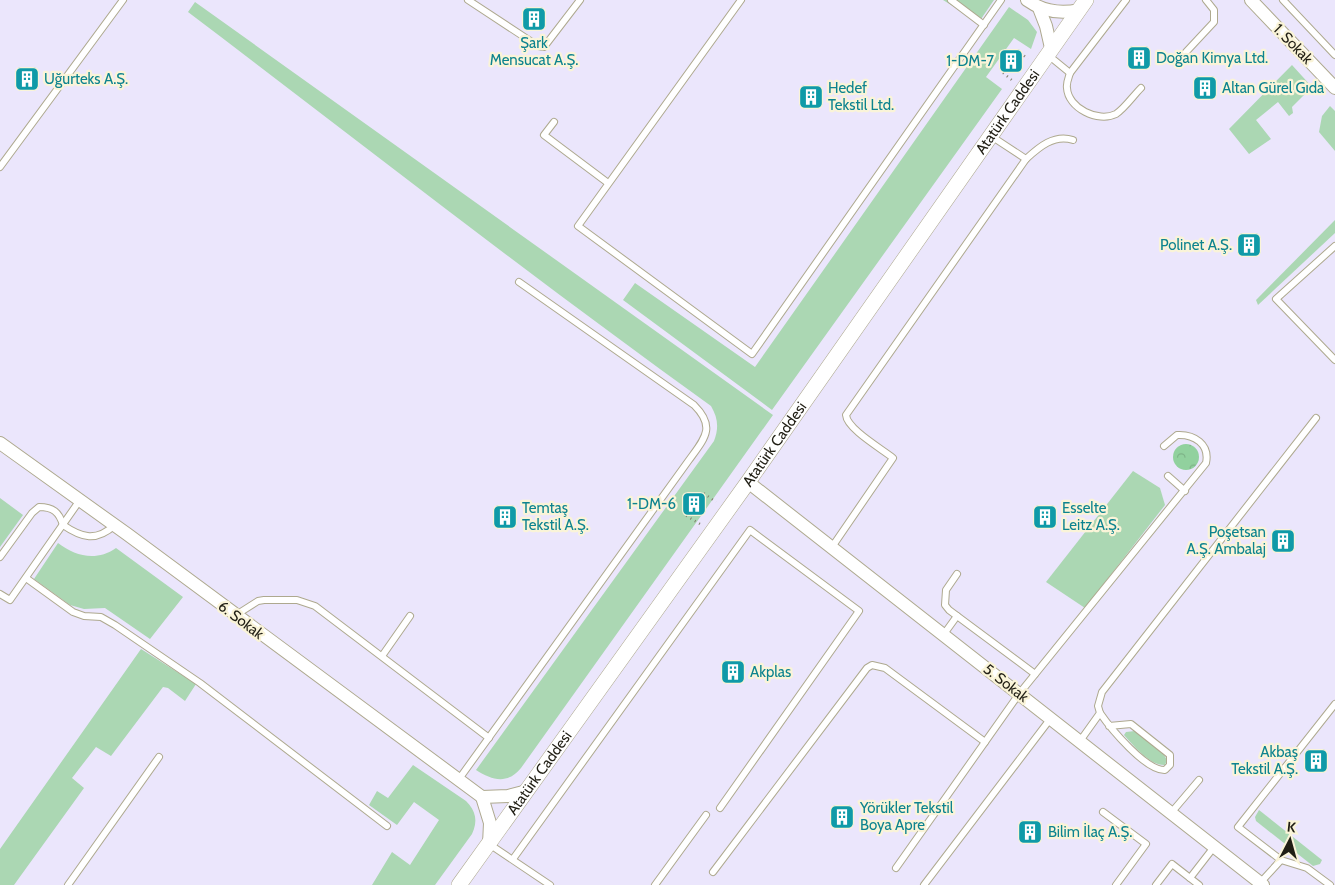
<svg xmlns="http://www.w3.org/2000/svg" width="1335" height="885" font-family="Cabin,sans-serif">
	<style>
		.industrial { fill: #ebe6fc }
		.green { fill: #abd7b3 }
		.forest { fill: url(#forest-crowns) }
		.lines { fill: none; stroke-linecap: round; stroke-linejoin: round }
		.service-casing { stroke: #aea98f; stroke-width: 8 }
		.minor-casing { stroke: #aea98f; stroke-width: 14 }
		.tertiary-casing { stroke: #aea98f; stroke-width: 16 }
		.path { stroke: #84806e; stroke-width: 2.5; stroke-dasharray: 1 4; stroke-linecap: butt }
		.service { stroke: #fff; stroke-width: 6 }
		.minor { stroke: #fff; stroke-width: 12 }
		.tertiary { stroke: #fff; stroke-width: 15 }
		.labels { text-anchor: middle; dominant-baseline: central; stroke-width: 4.5; stroke-linejoin: round; paint-order: stroke }
		.culture-label { font-size: 15px; fill: #0d838f; stroke: #faf4d8; text-anchor: start }
		.street-label { font-size: 15px; fill: #201e14; stroke: #faf4d8 }
	</style>
	<defs>
		<pattern id="forest-crowns" width="20" height="18" patternUnits="userSpaceOnUse" patternTransform="scale(1.25)"><rect width="20" height="18" fill="#91d19e"/><path d="M2 6a3 3 0 1 1 6 0M12 15a3 3 0 1 1 6 0" fill="none" stroke="#7db387"/></pattern>
	</defs>
	<rect width="100%" height="100%" fill="#faf4d8"/>
	<rect class="industrial" x="0" y="0" width="1335" height="885"/>
	<g class="green">
		<path d="M943,0H994L979,22Z"/>
		<path d="M195,2L773,415L521,768C507,785 492,780 476,770L714,441C719,428 718,418 711,406C534,279 362,144 188,12Z"/>
		<path d="M1009,7L1028,20L1037,32L1031,49L1014,38L986,77L1002,89L772,410L623,300L635,283L755,367Z"/>
		<path d="M1292,65L1312,87L1292,107L1293,113L1289,116L1278,102L1256,120L1271,139L1249,154L1229,129Z"/>
		<path d="M1330,106L1335,111V151L1319,132L1322,116Z"/>
		<path d="M1335,220V233L1258,305L1256,300Z"/>
		<path d="M1133,471L1160,488L1165,505L1085,608L1046,582Z"/>
		<path d="M0,498L23,515L0,547Z"/>
		<path d="M58,543C75,556 96,562 116,548L183,597L150,639L105,608L84,609L70,605L34,579Z"/>
		<path d="M141,649L196,684L185,701L168,688L163,687L111,756L96,747L72,778L84,788L14,885H0V849Z"/>
		<path d="M1135,731L1164,755L1167,760L1165,765C1150,766 1133,745 1124,735L1126,732Z"/>
		<path d="M413,765L466,801C476,811 478,821 472,834L435,885H372L392,852L410,865L439,820L414,802L397,825L369,805L377,791L388,798Z"/>
		<path d="M1259,810L1322,860L1320,864L1313,866L1256,821L1255,817Z"/>
	</g>
	<circle class="forest" cx="1186" cy="457" r="13"/>
	<g class="lines">
		<defs>
			<g id="service">
				<path d="M468,0L538,46L544,47L580,0"/>
				<path d="M741,0L578,226L752,354L1001,0"/>
				<path d="M951,0L984,25"/>
				<path d="M1126,0L1070,73C1069,77 1066,83 1067,88C1068,108 1098,123 1116,114C1125,108 1133,96 1141,88"/>
				<path d="M1283,0L1335,55"/>
				<path d="M1186,52L1214,22V10L1206,0"/>
				<path d="M1048,55L1070,73"/>
				<path d="M554,122L544,135L608,183"/>
				<path d="M991,136L1026,159"/>
				<path d="M0,167L123,0"/>
				<path d="M1335,246L1276,299L1335,360"/>
				<path d="M1168,476L1185,491"/>
				<path d="M832,547L893,458C882,449 847,429 846,415L1026,159C1039,147 1054,134 1073,140"/>
				<path d="M0,557L32,513L39,507C53,507 59,512 63,525C82,538 96,542 115,525"/>
				<path d="M957,574L946,590L945,605L949,610L1035,674"/>
				<path d="M26,578L73,612L84,616L101,617L115,625L200,683L387,826"/>
				<path d="M0,594L10,600L80,500"/>
				<path d="M236,615L258,601L264,600H297L315,606L489,738"/>
				<path d="M944,634L957,616"/>
				<path d="M382,656L410,616"/>
				<path d="M1100,713C1111,729 1146,771 1165,770L1170,765V755L1131,724L1109,726"/>
				<path d="M1080,741L1100,713L1098,706L1102,692L1316,418"/>
				<path d="M459,779L689,460C705,438 716,427 694,405L519,282"/>
				<path d="M1103,812L1146,844L1116,885"/>
				<path d="M1171,813L1199,780"/>
				<path d="M489,844L550,885"/>
				<path d="M513,859L750,530L859,611L720,808"/>
				<path d="M896,868L1019,694L1206,463C1210,444 1194,434 1177,435L1164,446"/>
				<path d="M713,872L867,668L872,665L885,668L985,742"/>
				<path d="M1190,878L1214,847"/>
				<path d="M1260,883L1281,860"/>
				<path d="M68,885L159,757"/>
				<path d="M655,885L706,815"/>
				<path d="M924,885L1051,718"/>
				<path d="M1156,885L1172,864L1199,885"/>
				<path d="M1330,885L1307,868L1281,860L1238,827L1335,704"/>
			</g>
			<g id="minor">
				<path d="M1027,0C1042,11 1060,14 1079,10"/>
				<path d="M1251,0L1335,88"/>
				<path d="M1039,8L1046,26L1051,48"/>
				<path d="M0,443L127,534L482,797"/>
				<path d="M748,482L1263,885"/>
				<path d="M489,844L490,823L482,797L508,796L527,791"/>
			</g>
			<g id="tertiary">
				<path id="s1" d="M459,885L748,482L1086,0"/>
			</g>
		</defs>
		<use href="#service" class="service-casing"/>
		<use href="#minor" class="minor-casing"/>
		<use href="#tertiary" class="tertiary-casing"/>
		<g class="path">
			<path d="M1017,53L1018,51L1028,59"/>
			<path d="M1005,70L1002,72L1013,81"/>
			<path d="M700,494L702,492L716,502"/>
			<path d="M687,512L685,515L700,524"/>
		</g>
		<use href="#service" class="service"/>
		<use href="#minor" class="minor"/>
		<use href="#tertiary" class="tertiary"/>
	</g>
	<defs>
		<symbol id="building-square" viewBox="-11 -11 22 22"><rect x="-9" y="-9" width="18" height="18" rx="4" fill="#0f9aa8" stroke="#faf4d8"/><path d="M-4-6H4V6H1V3H-1V6H-4ZM-2.5-4.3h1.7v1.8h-1.7ZM.8-4.3h1.7v1.8H.8ZM-2.5-1h1.7V.8h-1.7ZM.8-1h1.7V.8H.8Z" fill="#fff"/></symbol>
	</defs>
	<g fill-rule="evenodd">
		<use href="#building-square" x="520" y="5" width="28" height="28"/>
		<use href="#building-square" x="1125" y="44" width="28" height="28"/>
		<use href="#building-square" x="997" y="47" width="28" height="28"/>
		<use href="#building-square" x="13" y="65" width="28" height="28"/>
		<use href="#building-square" x="1191" y="74" width="28" height="28"/>
		<use href="#building-square" x="797" y="83" width="28" height="28"/>
		<use href="#building-square" x="1235" y="231" width="28" height="28"/>
		<use href="#building-square" x="680" y="490" width="28" height="28"/>
		<use href="#building-square" x="491" y="503" width="28" height="28"/>
		<use href="#building-square" x="1031" y="503" width="28" height="28"/>
		<use href="#building-square" x="1269" y="527" width="28" height="28"/>
		<use href="#building-square" x="719" y="658" width="28" height="28"/>
		<use href="#building-square" x="1302" y="747" width="28" height="28"/>
		<use href="#building-square" x="828" y="803" width="28" height="28"/>
		<use href="#building-square" x="1016" y="818" width="28" height="28"/>
	</g>
	<g class="labels">
		<g class="culture-label">
			<text x="534" y="43" text-anchor="middle">Şark<tspan x="534" dy="17">Mensucat A.Ş.</tspan></text>
			<text x="1156" y="58">Doğan Kimya Ltd.</text>
			<text x="994" y="61" text-anchor="end">1-DM-7</text>
			<text x="44" y="79">Uğurteks A.Ş.</text>
			<text x="828" y="88">Hedef<tspan x="828" dy="17">Tekstil Ltd.</tspan></text>
			<text x="1222" y="88">Altan Gürel Gıda</text>
			<text x="1232" y="245" text-anchor="end">Polinet A.Ş.</text>
			<text x="676" y="504" text-anchor="end">1-DM-6</text>
			<text x="522" y="508">Temtaş<tspan x="522" dy="17">Tekstil A.Ş.</tspan></text>
			<text x="1062" y="508">Esselte<tspan x="1062" dy="17">Leitz A.Ş.</tspan></text>
			<text x="1266" y="532" text-anchor="end">Poşetsan<tspan x="1266" dy="17">A.Ş. Ambalaj</tspan></text>
			<text x="750" y="672">Akplas</text>
			<text x="1298" y="752" text-anchor="end">Akbaş<tspan x="1298" dy="17">Tekstil A.Ş.</tspan></text>
			<text x="860" y="808">Yörükler Tekstil<tspan x="860" dy="17">Boya Apre</tspan></text>
			<text x="1048" y="832">Bilim İlaç A.Ş.</text>
		</g>
		<g class="street-label">
			<text transform="translate(1293 44) rotate(46)">1. Sokak</text>
			<text stroke="none"><textPath href="#s1" startOffset="948">Atatürk Caddesi</textPath></text>
			<text stroke="none"><textPath href="#s1" startOffset="542">Atatürk Caddesi</textPath></text>
			<text transform="translate(241 620) rotate(37)">6. Sokak</text>
			<text transform="translate(1006 683) rotate(38)">5. Sokak</text>
			<text stroke="none"><textPath href="#s1" startOffset="138">Atatürk Caddesi</textPath></text>
		</g>
	</g>
	<g transform="translate(1290 840) rotate(6)" stroke="#faf4d8" stroke-width="4" paint-order="stroke">
	<path d="M0-4L9 19L0 12L-9 19Z" fill="#201e14"/>
	<text y="-8" font-size="14" font-weight="bold" text-anchor="middle" fill="#201e14">K</text>
	</g>
</svg>
